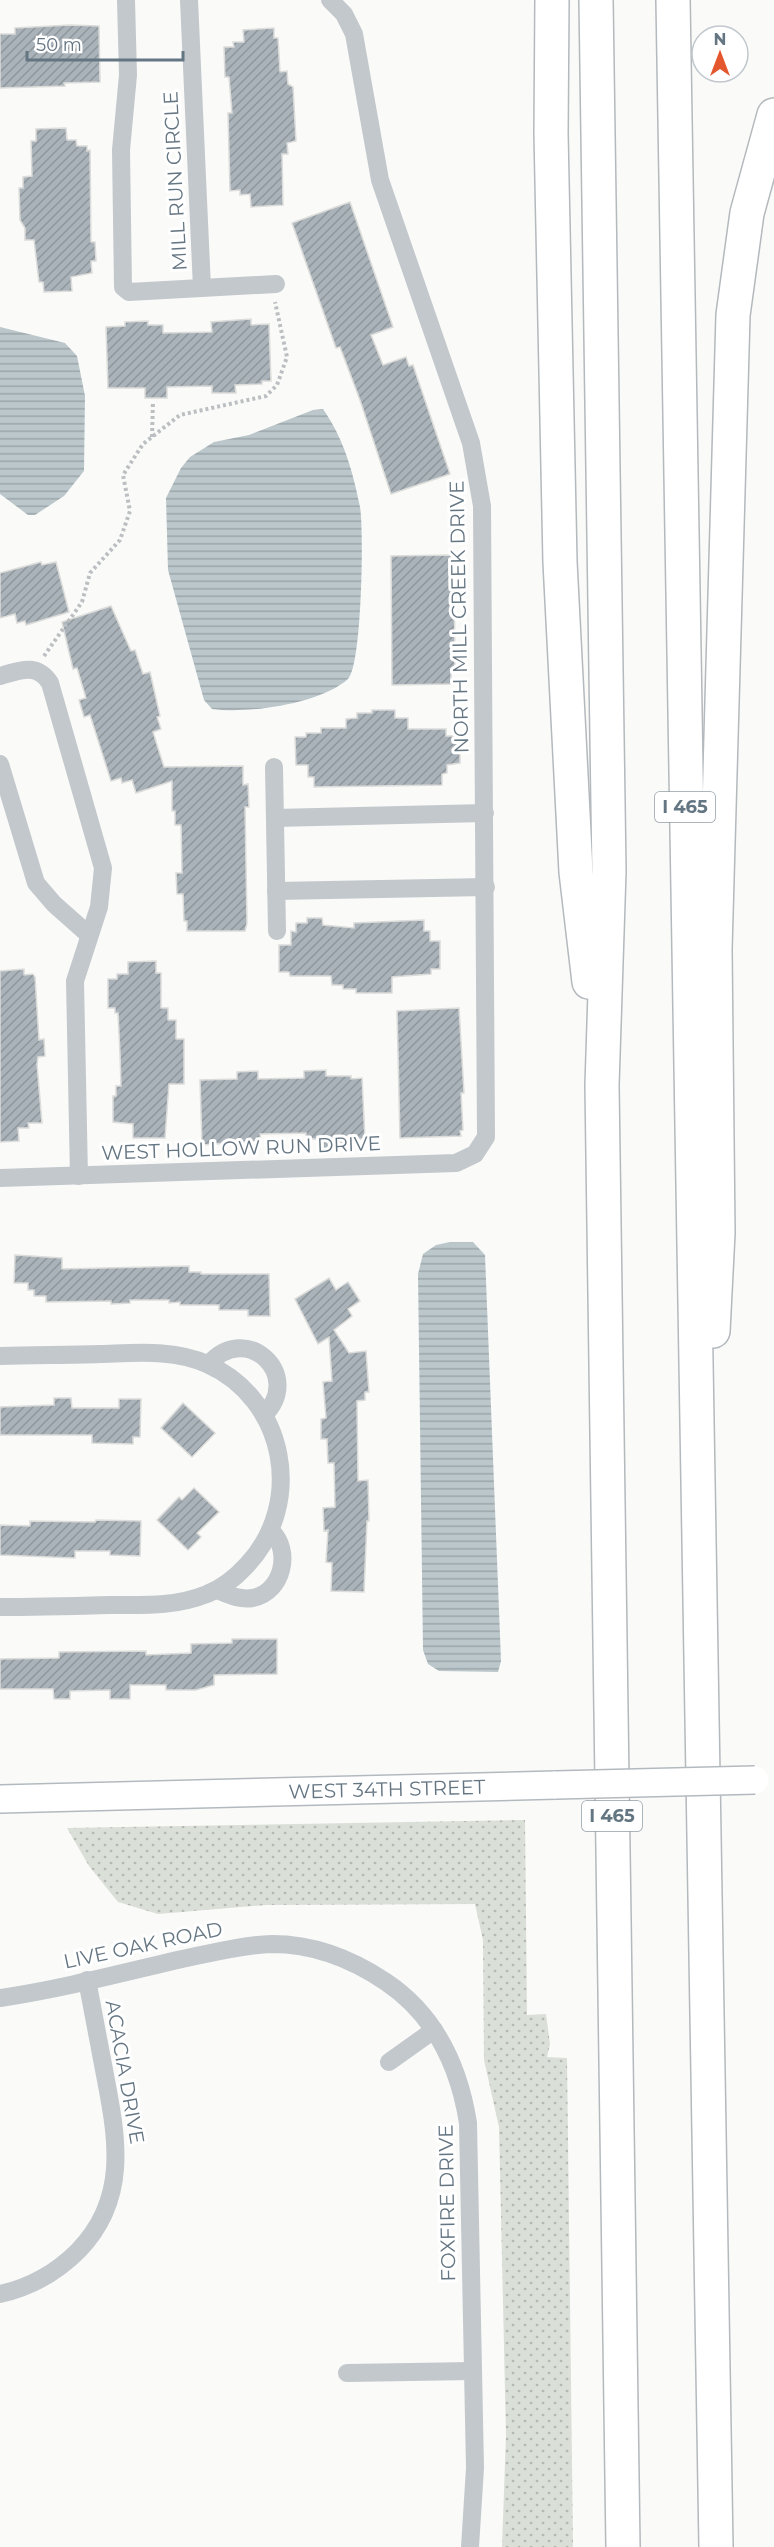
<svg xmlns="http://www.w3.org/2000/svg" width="774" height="2547" font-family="Montserrat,sans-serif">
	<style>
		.grass { fill: url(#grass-dots) }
		.water { fill: url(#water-rules) }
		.building { fill: url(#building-hatch); stroke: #dcdcda; stroke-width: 1.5 }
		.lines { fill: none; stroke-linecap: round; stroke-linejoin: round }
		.secondary-casing { stroke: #b3babf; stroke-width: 30 }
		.highway-casing { stroke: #b4b9bd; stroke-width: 36 }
		.path { stroke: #bbbfc2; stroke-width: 4; stroke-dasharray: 3 3; stroke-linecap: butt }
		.street { stroke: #c3c8cc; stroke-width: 18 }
		.secondary { stroke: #fff; stroke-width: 27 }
		.highway { stroke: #fff; stroke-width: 33 }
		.secondary-bridge-casing { stroke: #b3babf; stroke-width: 30; stroke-linecap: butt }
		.secondary-bridge { stroke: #fff; stroke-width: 27 }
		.labels { text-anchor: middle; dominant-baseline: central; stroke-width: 6; stroke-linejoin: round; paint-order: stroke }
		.shield { fill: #fff; stroke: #939fa8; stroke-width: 1.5 }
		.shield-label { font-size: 18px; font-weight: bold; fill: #657683 }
		.street-label { font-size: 20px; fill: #657683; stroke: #fff }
	</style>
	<defs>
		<pattern id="grass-dots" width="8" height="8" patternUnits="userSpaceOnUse" patternTransform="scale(1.5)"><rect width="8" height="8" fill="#dadfd7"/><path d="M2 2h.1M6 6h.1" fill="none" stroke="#b4b9b4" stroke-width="1.8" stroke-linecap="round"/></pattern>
		<pattern id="water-rules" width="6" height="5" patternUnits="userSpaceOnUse" patternTransform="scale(1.5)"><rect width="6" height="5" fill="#bbc7cb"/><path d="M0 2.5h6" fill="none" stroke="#9ca6aa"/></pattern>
		<pattern id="building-hatch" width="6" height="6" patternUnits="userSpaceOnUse" patternTransform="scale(1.5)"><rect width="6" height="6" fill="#aab3b9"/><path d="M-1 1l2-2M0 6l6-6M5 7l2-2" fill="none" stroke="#8e969c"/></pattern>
	</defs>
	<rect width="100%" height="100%" fill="#fafaf8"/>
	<path class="grass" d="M525,1820L527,2015L546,2014L550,2044L547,2057L567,2058L573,2547H502L506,2435L499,2127L484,2060L483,1940L475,1904L266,1905L158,1914L118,1902L89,1866L67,1828Z"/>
	<g class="water">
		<path d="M0,327L65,343L77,356L85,396L84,471L64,496L35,515H28L0,494Z"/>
		<path d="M323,409C344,439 353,472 360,507C364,530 362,666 348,679C320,704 248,714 212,709L204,700L168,570L166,498L181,468L190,457L214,442L249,435L313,410Z"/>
		<path d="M450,1242H473L485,1255L501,1661L498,1672L439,1671L428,1664L423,1650L418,1274L423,1254L436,1245Z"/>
	</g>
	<g class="building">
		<path d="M70,25L99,26L100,82L64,83L65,86L0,88V34H15V28Z"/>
		<path d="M274,28V38H278L280,72L287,71L288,84L293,87L296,141L287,143L288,154H282L283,205L251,207L250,194L240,195V190L230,191L228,113H232L229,77H225L224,47H234L233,42H244L243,30Z"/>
		<path d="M66,128L67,140H76L77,146H87V151L90,150L91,242H95L96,261H91L92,273L71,277L72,291L44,292L43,282H39L34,240H25V228L20,220L19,188H23V177L32,176L31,141H36V129Z"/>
		<path d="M350,202L393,327L371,335L383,365L406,357L409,366L413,365L450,474L391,494L360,400L340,347L336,348L292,223Z"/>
		<path d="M251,319V325L269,324L271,381H262V384L235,385L236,393H212V386L167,387V398H145V388H108L106,327L125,326V322L148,321V325H163V333L212,332L211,322Z"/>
		<path d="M451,555V558H454L455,673H451V684L392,685L391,556Z"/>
		<path d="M41,562L42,565L56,562L69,612L26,625L25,621L17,623L15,614L0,618V573Z"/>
		<path d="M111,606L131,651L135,650L143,674L150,672L160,716L157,717L161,729L153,732L164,767L243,766V785L248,784L249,807H245L247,923L245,931H187V921H184L183,894H177L176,873H182L181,825H175V811H172V781L136,793L132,780L122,783L121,778L111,781L90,715L84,717L79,700L86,698L77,668L73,669L62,622Z"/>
		<path d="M372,710H395V718H408V729H446V736H460V763L447,765V773L442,774V785L314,787V777H308V765H296L295,737H306V733H321V728H346V719L357,718V713H372Z"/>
		<path d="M307,918H322L323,925L354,928V923L424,920V931H430V941H440V969H431V974L392,977V993H356V989H343V985H332L331,976H290L289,972H279V945H291V931L296,932V923H307Z"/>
		<path d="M156,961V973H161V1008H168V1020H176V1039H184V1084H169L165,1138H133V1124L113,1122V1096H116V1086H121L120,1053L118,1013H115V1008H108V979H117V974H128V962Z"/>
		<path d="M24,969V975L33,974L35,977L39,1040L44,1039L45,1056L38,1057L37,1064L42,1123H28L29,1128H18L19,1141L0,1142V971Z"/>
		<path d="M459,1008L464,1093H461L463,1130L460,1131L461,1136L400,1138L397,1011Z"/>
		<path d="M326,1070V1076H351V1079L362,1078L365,1139H353L354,1148L323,1149V1139H306V1133L260,1134L261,1141L202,1145L200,1080L237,1079V1072L258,1071V1079L304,1078V1071Z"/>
		<path d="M15,1255L62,1258V1269L189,1266V1272H201V1274H269L270,1316H248V1310H219V1305H180V1302L169,1303V1300H130V1303L111,1304V1301L46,1302V1296H34V1290H28V1283H14Z"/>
		<path d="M329,1278L336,1290L348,1282L360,1301L348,1309L352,1316L334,1330L349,1353L366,1351L369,1392H365V1400L357,1401L358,1481L368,1480L369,1521H367L364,1592L331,1591L332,1563L326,1562L328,1530L324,1531L323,1508L335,1507L334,1463H328L327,1439H321V1419L326,1418L323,1382L332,1381L329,1337L318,1344L295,1299Z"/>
		<path d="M54,1398H71L72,1408H119V1399H141L140,1437H133V1444L92,1443V1435H0V1407L54,1405Z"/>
		<path d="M183,1403L215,1433L192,1457L161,1428Z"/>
		<path d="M194,1488L219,1512L197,1533L201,1537L188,1550L157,1520L179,1497L182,1500Z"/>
		<path d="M96,1520L141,1521L140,1556L110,1555V1551H75V1558L0,1555V1525L30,1526V1521L95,1522Z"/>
		<path d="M232,1639H277V1674L214,1675V1685L196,1690H166V1685H130V1699H110V1690L70,1691V1699H54L53,1689H0V1659L59,1658V1652L146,1651V1655L191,1653V1644L232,1643Z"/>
	</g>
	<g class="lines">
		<defs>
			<g id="secondary">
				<path id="s1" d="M0,1799L556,1785"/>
			</g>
			<g id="highway">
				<path d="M552,0L551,133L560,562L576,872L589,982"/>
				<path d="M596,0L609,871L602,1085L623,2547"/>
				<path d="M673,0C685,849 700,1698 716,2547"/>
				<path d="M713,1331L718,1233L715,949L733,315L747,213L774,115"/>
			</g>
		</defs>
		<use href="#secondary" class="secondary-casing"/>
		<use href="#highway" class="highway-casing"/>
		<g class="path">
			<path d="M152,437L153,401"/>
			<path d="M44,656L82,602L90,573L120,540L130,511L123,475L143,444L180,415L266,396L277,385L287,357L275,302"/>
		</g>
		<g class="street">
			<path d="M126,0L128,75L121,150L123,287L129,292L276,284"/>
			<path d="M189,0L202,288"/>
			<path d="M0,676C21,670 37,663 50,683L103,868L99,907L75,981L79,1176"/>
			<path d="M0,764L36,883L54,904L89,935"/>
			<path d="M274,767L277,931"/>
			<path d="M275,818L485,813"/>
			<path d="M276,891L486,887"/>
			<path d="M0,1178L456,1163L475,1154L486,1137L482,506L471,443L380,180L354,34L344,14L330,0"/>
			<path d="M0,1356C33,1355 67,1355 100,1354C136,1353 174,1349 207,1364C286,1399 305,1503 247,1565C236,1577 223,1588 207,1594C175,1607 143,1605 109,1605C73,1606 36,1607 0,1607"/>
			<path d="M209,1364C246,1321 304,1375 264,1415"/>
			<path d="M217,1590C229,1595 239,1600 253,1598C283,1592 292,1550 271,1531"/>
			<path d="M0,1998C61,1989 122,1973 182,1959C212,1953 242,1945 272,1944C314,1944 352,1959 386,1982C435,2015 459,2066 468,2123L475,2468L470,2547"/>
			<path d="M389,2062L434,2030"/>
			<path d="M0,2294C31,2287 56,2273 78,2251C129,2199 117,2138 105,2075C99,2043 93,2012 87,1980"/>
			<path d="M347,2373L473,2371"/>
		</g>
		<use href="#secondary" class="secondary"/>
		<use href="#highway" class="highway"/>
		<defs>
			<path id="secondary-bridge" d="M556,1785L755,1780"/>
		</defs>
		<use href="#secondary-bridge" class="secondary-bridge-casing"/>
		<use href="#secondary-bridge" class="secondary-bridge"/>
	</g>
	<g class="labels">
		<g class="shield">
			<rect x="655" y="792" width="60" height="30" rx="4.5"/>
			<rect x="582" y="1801" width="60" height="30" rx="4.5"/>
		</g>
		<g class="shield-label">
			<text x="685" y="807">I 465</text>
			<text x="612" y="1816">I 465</text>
		</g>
		<g class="street-label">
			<text transform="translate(175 181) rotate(-93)">MILL RUN CIRCLE</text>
			<text transform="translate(459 617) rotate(-91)">NORTH MILL CREEK DRIVE</text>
			<text transform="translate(241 1148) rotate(-2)">WEST HOLLOW RUN DRIVE</text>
			<text stroke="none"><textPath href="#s1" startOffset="387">WEST 34TH STREET</textPath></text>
			<text transform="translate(143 1945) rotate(-12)">LIVE OAK ROAD</text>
			<text transform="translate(125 2072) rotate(80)">ACACIA DRIVE</text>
			<text transform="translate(447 2203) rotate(-91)">FOXFIRE DRIVE</text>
		</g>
	</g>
	<g transform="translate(720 54)"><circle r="28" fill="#ffffff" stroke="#c1c8cd" stroke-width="1.5"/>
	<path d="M0-4.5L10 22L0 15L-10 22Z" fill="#e4572e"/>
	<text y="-9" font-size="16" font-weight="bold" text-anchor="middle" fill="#657683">N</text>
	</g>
	<path d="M27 51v9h156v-9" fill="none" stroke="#657683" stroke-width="3"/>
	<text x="36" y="51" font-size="18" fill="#657683" stroke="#ffffff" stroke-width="4.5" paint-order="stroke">50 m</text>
</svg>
